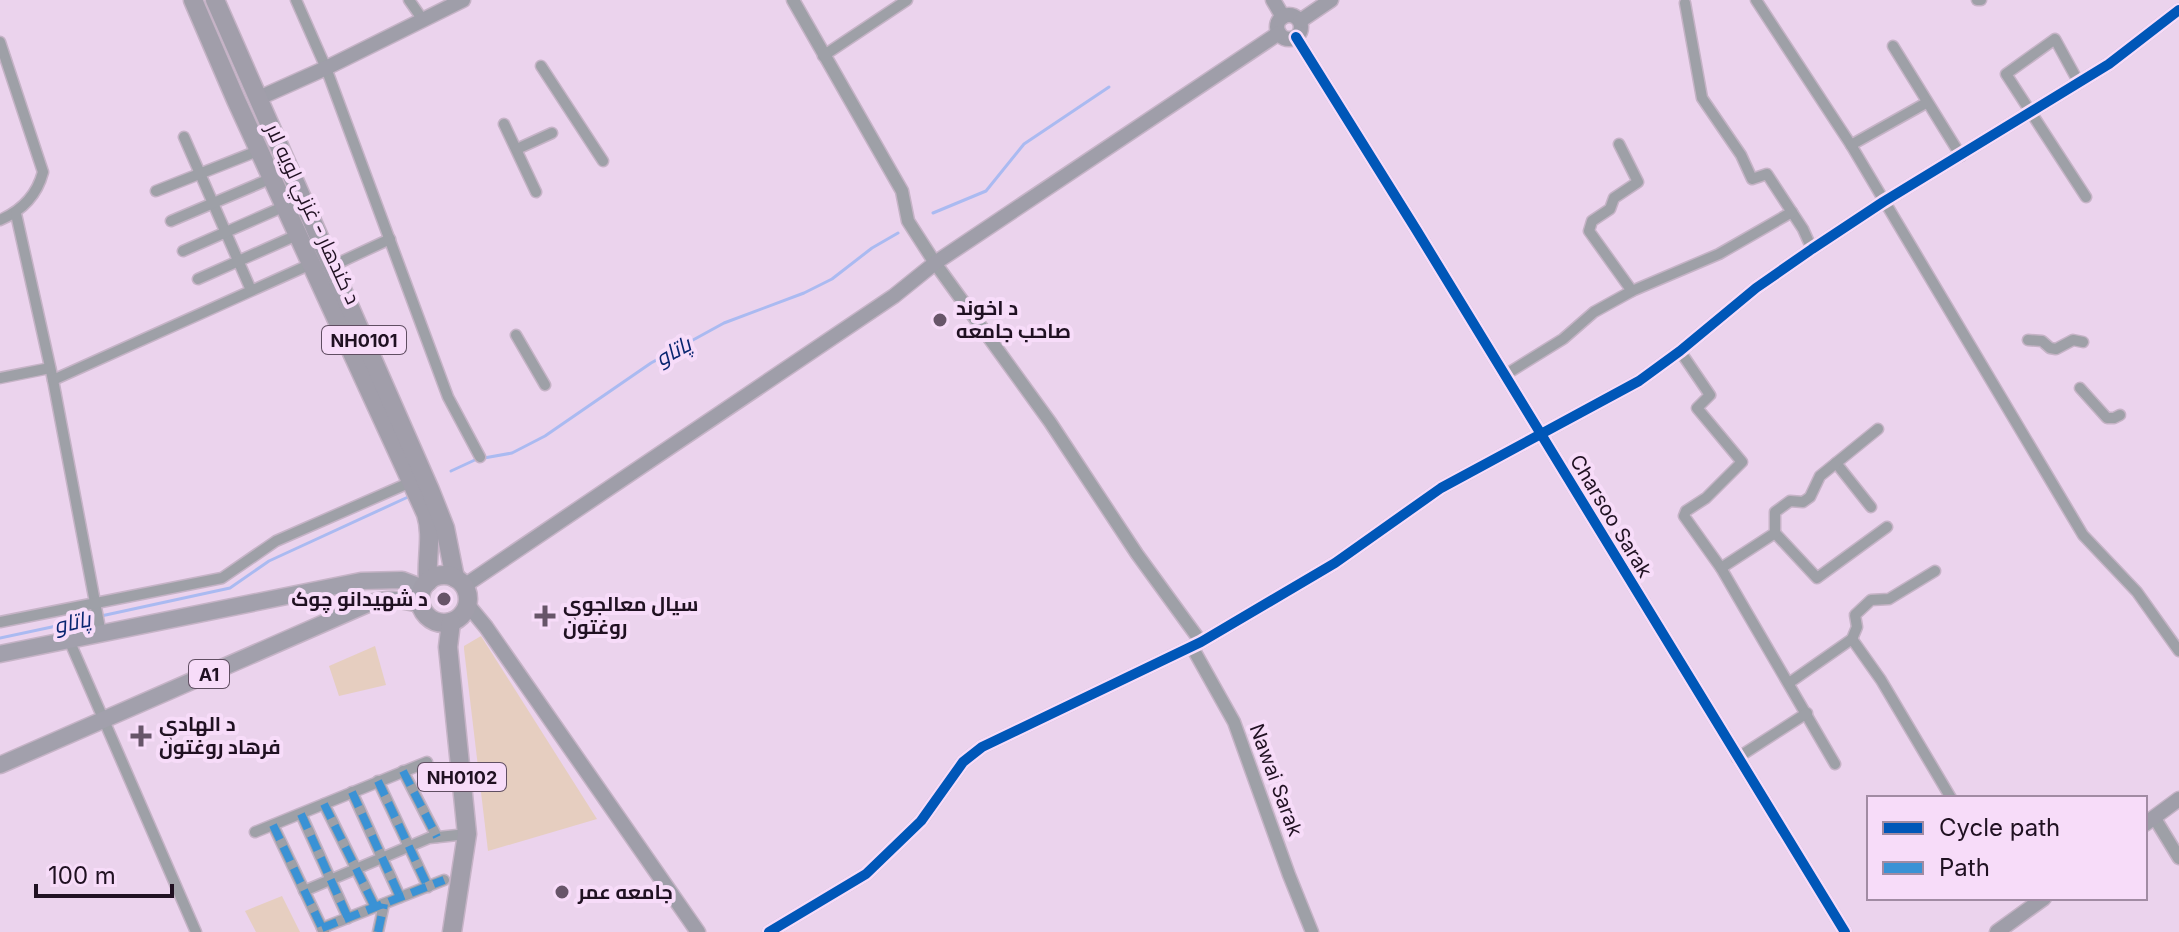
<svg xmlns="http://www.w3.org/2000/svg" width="2179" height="932" font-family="Inter,Cairo,sans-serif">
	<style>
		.green { fill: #e6cec0 }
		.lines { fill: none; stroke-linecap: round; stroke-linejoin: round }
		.stream { stroke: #aabaf1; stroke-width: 3 }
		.minor-casing { stroke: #c5b3c6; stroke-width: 13 }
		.tertiary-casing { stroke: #c5b3c6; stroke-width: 15 }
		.secondary-casing { stroke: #c5b3c6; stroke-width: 17 }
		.primary-casing { stroke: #c5b3c6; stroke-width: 19 }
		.trunk-casing { stroke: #c5b3c6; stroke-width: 21 }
		.minor { stroke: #9ea0a7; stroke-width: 10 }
		.tertiary { stroke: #9ea0a7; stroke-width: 12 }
		.secondary { stroke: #9f9ea9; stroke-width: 14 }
		.primary { stroke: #a2a0ac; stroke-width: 16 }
		.trunk { stroke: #a19eaa; stroke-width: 18 }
		.quiet { stroke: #3a92d5; stroke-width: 8; stroke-dasharray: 16 8; stroke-linecap: butt }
		.cycleway-casing { stroke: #f7dcf9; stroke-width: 15 }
		.cycleway { stroke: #0057b8; stroke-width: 10 }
		.poi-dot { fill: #675569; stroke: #f7dcf9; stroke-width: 3 }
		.labels { text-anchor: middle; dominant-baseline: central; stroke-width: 8; stroke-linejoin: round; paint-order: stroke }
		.shield { fill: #f7dcf9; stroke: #604e62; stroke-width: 2 }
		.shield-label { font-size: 18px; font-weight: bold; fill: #201122 }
		.street-label { font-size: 20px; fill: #201122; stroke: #f7dcf9 }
		.poi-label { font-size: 20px; font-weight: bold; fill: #201122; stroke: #f7dcf9; text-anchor: start }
		.water-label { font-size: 22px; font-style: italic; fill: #082570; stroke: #f7dcf9 }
	</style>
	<rect width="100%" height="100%" fill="#ebd3ed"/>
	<g class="green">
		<path d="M481,636L597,819L488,851L464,649V646Z"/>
		<path d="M375,646L386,685L339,696L329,666Z"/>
		<path d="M282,896L300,932H256L245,911Z"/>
	</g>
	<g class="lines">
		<g class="stream">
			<path d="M933,213L986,191L1024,144L1109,87"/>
			<path d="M484,458L512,453L545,436L651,363L724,323L804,293L832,279L872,248L898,233"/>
			<path d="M451,471L477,459"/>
			<path d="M101,616L230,588L269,561L408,497"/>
			<path d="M0,638L94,618"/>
		</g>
		<defs>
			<g id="minor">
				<path d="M296,0L326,68L448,397L480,457"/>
				<path d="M409,0L423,20"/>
				<path d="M1756,0L1851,145L2083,535L2137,592L2179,651"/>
				<path d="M1977,0H1981"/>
				<path d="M1685,3L1702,98L1741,155L1752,179L1767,174L1803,229L1812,249"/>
				<path d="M0,42L43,172C37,195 21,211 0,220"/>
				<path d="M1893,46L1961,156"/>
				<path d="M823,56L907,0"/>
				<path d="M541,66L603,161"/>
				<path d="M2079,83L2055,39L2006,74L2086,197"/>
				<path d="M504,124L536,192"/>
				<path d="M184,137L251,290"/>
				<path d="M1619,144L1638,182L1614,198L1610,209L1592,221L1589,231L1632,291"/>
				<path d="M1851,145L1926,103"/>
				<path d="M517,149L552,133"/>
				<path d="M156,191L260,150"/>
				<path d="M16,214L53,380L101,634"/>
				<path d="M171,221L272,178"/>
				<path d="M183,251L285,206"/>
				<path d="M332,266L390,239"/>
				<path d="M198,279L297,235"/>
				<path d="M516,335L545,385"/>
				<path d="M2028,340L2042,341L2050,348L2056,349L2073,340L2083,342"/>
				<path d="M1680,351L1710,395L1697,408L1742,462L1706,498L1686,511L1684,516L1721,568L1835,764"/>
				<path d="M1505,375L1563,339L1594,312L1632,291L1719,254L1792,212"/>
				<path d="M0,378L50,368"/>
				<path d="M53,380L311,264"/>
				<path d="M2080,388L2107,418H2114L2120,415"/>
				<path d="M1836,463L1871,507"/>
				<path d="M1775,533L1817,578L1887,527"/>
				<path d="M1721,568L1775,533V512L1790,501L1803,502L1810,497L1820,476L1878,429"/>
				<path d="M0,622L222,578L276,541L411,482"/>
				<path d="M1852,639L1881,680L1951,798"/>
				<path d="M69,640L196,932"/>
				<path d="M1789,683L1852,639L1857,627L1855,615L1871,600L1889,599L1935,571"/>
				<path d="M1737,758L1807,713"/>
				<path d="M403,771L437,837"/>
				<path d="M378,781L428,887"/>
				<path d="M352,792L400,897"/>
				<path d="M324,804L375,907"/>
				<path d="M301,814L348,918"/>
				<path d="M273,825L324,932"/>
				<path d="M255,832L427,762"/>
				<path d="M304,891L429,838L467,834"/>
				<path d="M322,928L444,880"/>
				<path d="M378,932L384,904"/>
			</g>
			<g id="tertiary">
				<path d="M793,0L902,191L908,221L935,263L1050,422L1137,554L1201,642"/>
				<path d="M1296,37L1417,231L1845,932"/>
				<path d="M1192,647L1234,722L1289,875L1312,932"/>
				<path d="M2154,817L2179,858"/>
				<path d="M769,932L866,874L921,821L963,762L982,747L1201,642L1335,563L1441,488L1639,381L1680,351L1756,288L1812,249L1883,202L2109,64L2179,10"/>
			</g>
			<g id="secondary">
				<path d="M1273,0L1283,17"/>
				<circle cx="1289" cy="27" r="12"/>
				<path d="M1300,21L1331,0"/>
				<path d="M259,98L326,68L463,0"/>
				<path d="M464,586L894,296L935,263L1279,33"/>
				<path d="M467,604L486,627L698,932"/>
				<path d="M2145,824L2179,799"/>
				<path d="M1997,932L2044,898"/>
			</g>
			<g id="primary">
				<path d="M0,654L361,581L402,580L423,588"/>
				<path d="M0,765L370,603C389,598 402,599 421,605"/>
			</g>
			<g id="trunk">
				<path d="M193,0L236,100L426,514C433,536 426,558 428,582"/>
				<path d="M215,0L430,490L445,528L455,578"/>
				<circle cx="444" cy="599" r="24"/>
				<path d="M451,622L448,647L467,834L452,932"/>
			</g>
		</defs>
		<use href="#minor" class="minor-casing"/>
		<use href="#tertiary" class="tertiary-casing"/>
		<use href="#secondary" class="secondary-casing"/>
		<use href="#primary" class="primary-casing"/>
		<use href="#trunk" class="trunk-casing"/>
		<use href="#minor" class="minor"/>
		<use href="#tertiary" class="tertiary"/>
		<use href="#secondary" class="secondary"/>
		<use href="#primary" class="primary"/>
		<use href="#trunk" class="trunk"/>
		<g class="quiet">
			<path d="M403,771L437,837"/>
			<path d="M378,781L428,887"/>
			<path d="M352,792L400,897"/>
			<path d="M324,804L375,907"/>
			<path d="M301,814L348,918"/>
			<path d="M273,825L324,932"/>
			<path d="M322,928L444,880"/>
			<path d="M378,932L384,904"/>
		</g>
		<defs>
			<g id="cycleway">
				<path d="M1296,37L1417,231L1845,932"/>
				<path d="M769,932L866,874L921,821L963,762L982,747L1201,642L1335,563L1441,488L1639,381L1680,351L1756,288L1812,249L1883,202L2109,64L2179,10"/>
			</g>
		</defs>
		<use href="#cycleway" class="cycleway-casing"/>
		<use href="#cycleway" class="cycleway"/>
	</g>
	<g class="poi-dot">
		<circle cx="940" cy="320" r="8"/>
		<circle cx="444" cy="599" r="8"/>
		<path d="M541 604h8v8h8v8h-8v8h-8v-8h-8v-8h8z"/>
		<path d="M137 724h8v8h8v8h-8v8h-8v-8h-8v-8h8z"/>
		<circle cx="562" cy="892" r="8"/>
	</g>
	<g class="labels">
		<g class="shield">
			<rect x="322" y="326" width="84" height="28" rx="6"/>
			<rect x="189" y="660" width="40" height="28" rx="6"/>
			<rect x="418" y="763" width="88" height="28" rx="6"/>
		</g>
		<g class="shield-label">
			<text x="364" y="340">NH0101</text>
			<text x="209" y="674">A1</text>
			<text x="462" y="777">NH0102</text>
		</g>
		<g class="street-label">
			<text transform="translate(313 214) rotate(65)">د کندهار - غزني لويه لار</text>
			<text transform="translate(1611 516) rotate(59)">Charsoo Sarak</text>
			<text transform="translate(1276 780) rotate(70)">Nawai Sarak</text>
		</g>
		<g class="poi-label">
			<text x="956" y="308">د اخوند<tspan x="956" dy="23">صاحب جامعه</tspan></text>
			<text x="428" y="599" text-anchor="end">د شهيدانو چوک</text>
			<text x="563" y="604">سيال معالجوي<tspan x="563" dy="23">روغتون</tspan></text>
			<text x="159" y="724">د الهادي<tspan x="159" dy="23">فرهاد روغتون</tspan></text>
			<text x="578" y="892">جامعه عمر</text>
		</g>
		<g class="water-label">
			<text transform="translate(673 351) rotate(-29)">پاتاو</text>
			<text transform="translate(72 622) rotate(-12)">پاتاو</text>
		</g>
	</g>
	<rect x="1867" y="796" width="280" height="104" fill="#f7dcf9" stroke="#a18ba3" stroke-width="2"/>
	<rect x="1883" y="822" width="40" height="12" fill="#0057b8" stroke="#a18ba3" stroke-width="2"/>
	<text x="1939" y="836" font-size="24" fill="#201122">Cycle path</text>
	<rect x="1883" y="862" width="40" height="12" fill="#3a92d5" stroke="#a18ba3" stroke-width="2"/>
	<text x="1939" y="876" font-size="24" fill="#201122">Path</text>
	<path d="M36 884v12h136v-12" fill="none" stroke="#201122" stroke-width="4"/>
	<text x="48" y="884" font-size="24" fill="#201122" stroke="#f7dcf9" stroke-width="6" paint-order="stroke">100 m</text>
</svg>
